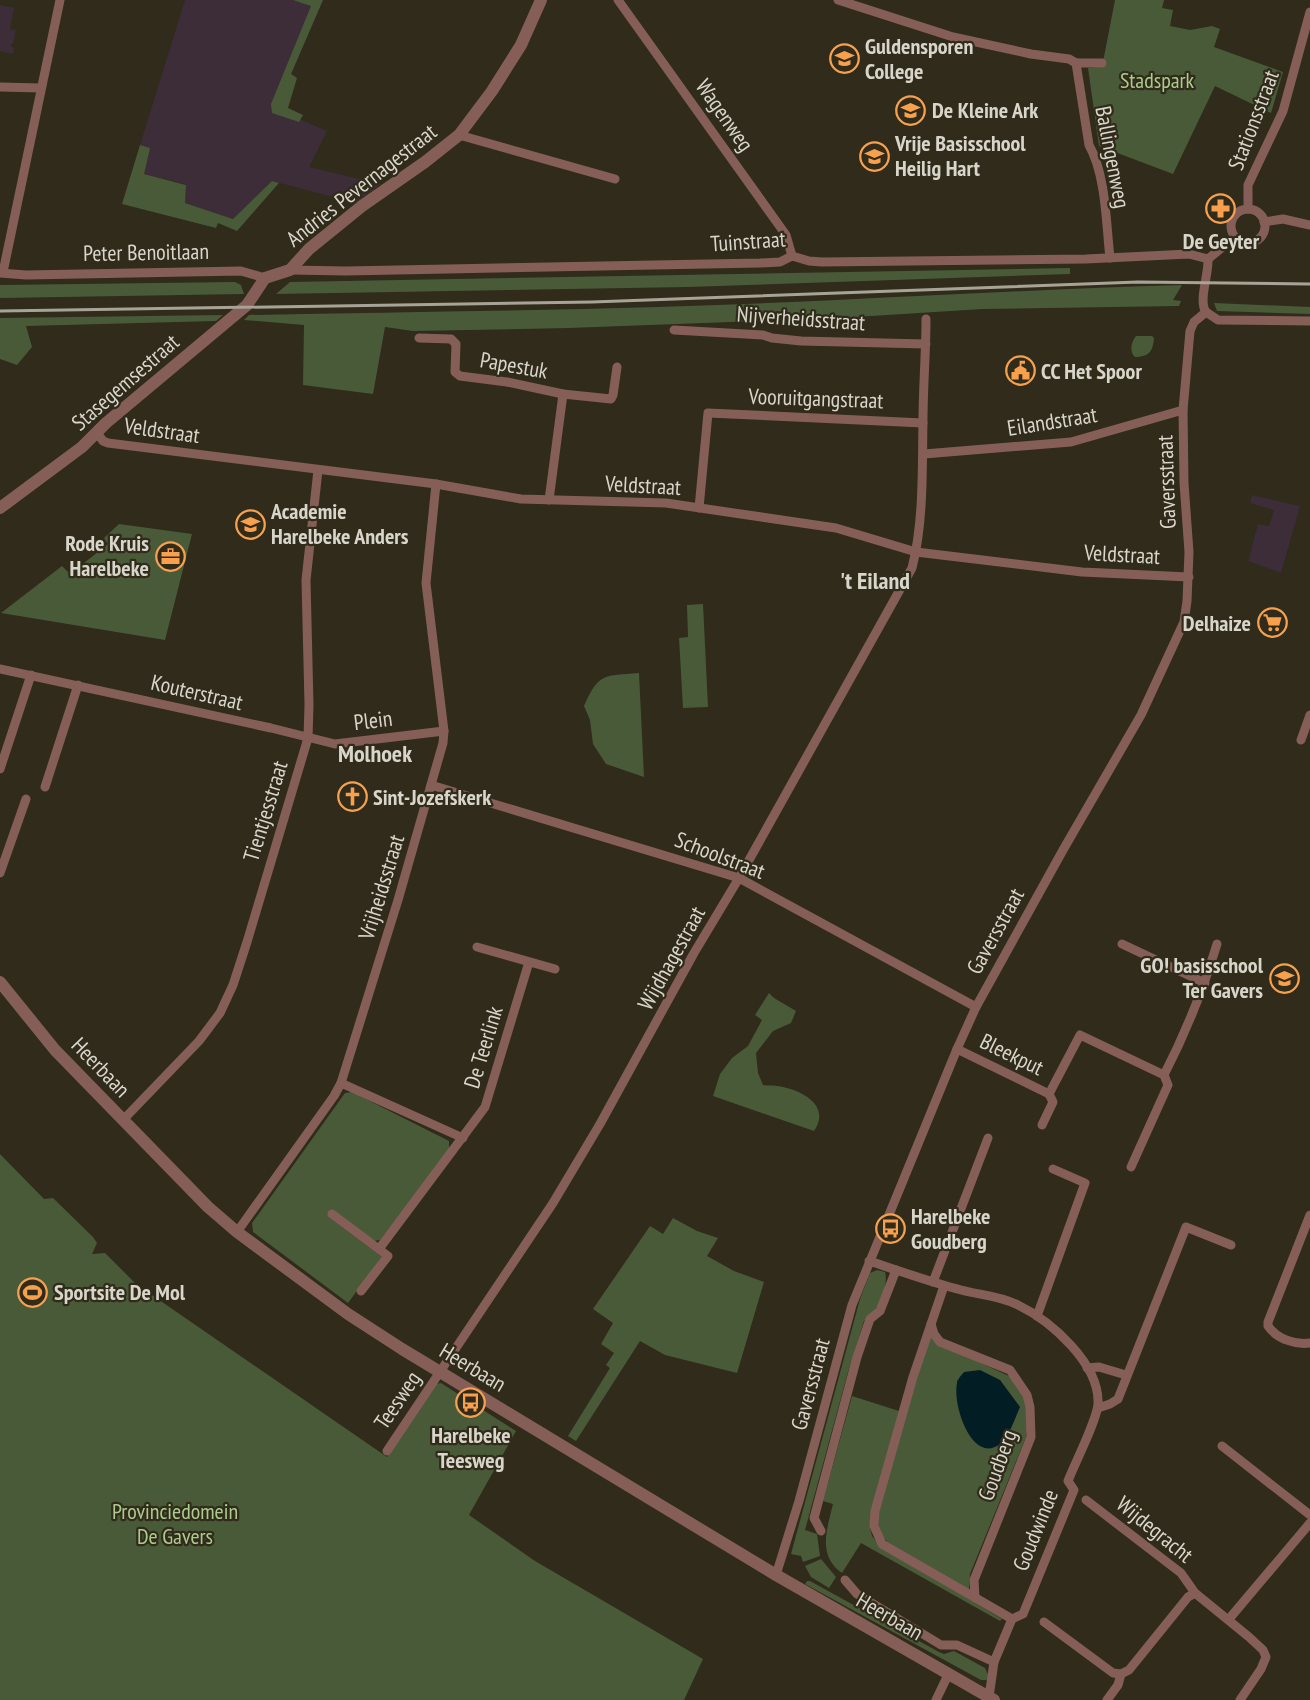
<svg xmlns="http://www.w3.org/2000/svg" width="1310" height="1700" font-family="'PT Sans Narrow',sans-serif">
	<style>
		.industrial { fill: #3d2d38 }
		.green { fill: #495a38; fill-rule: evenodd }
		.water { fill: #031d24 }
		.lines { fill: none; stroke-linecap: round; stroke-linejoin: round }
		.minor { stroke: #855e58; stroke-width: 9 }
		.tertiary { stroke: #855e58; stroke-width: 12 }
		.rail { stroke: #a7a497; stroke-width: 3 }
		.labels { text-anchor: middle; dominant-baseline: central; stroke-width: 4.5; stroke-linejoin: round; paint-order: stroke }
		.poi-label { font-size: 22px; font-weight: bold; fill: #d8d5ca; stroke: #302b1a; text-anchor: start }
		.park-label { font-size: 22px; fill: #accb8e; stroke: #302b1a }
		.street-label { font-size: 22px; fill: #d8d5ca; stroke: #302b1a }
		.neighbourhood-label { font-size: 24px; font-weight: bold; fill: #d8d5ca; stroke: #302b1a }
	</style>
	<rect width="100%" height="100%" fill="#302b1a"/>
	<g class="industrial">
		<path d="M185,0H323L276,109L327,131L309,167L381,184L356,203L272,181L233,219L185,203L186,184L144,174L140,145Z"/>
		<path d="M0,5L14,8L10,29L16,30L13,44H11V47L14,48L13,54L0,51Z"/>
		<path d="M1252,495L1300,506L1281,573L1248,561L1258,524L1269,526L1274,510L1250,503Z"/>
	</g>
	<g class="green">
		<path d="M293,0H323L291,74L297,78L288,108L303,115L299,122L272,113L271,104L311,6Z"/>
		<path d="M1115,0H1164L1162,8L1173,10L1170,26L1190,30L1212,26L1220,29L1214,47L1283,72L1271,113L1215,86L1173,174L1099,146L1088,68L1102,67Z"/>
		<path d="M140,145L150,148L144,174L186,185L185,203L233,219L272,181L279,183L237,231L218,223L216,228L122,204Z"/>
		<path d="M1070,268V274L688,287L276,294L290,282Z"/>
		<path d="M235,282L241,285L244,294L0,298V285Z"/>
		<path d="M1182,285L1173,300L1181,301L1179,306L982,309L840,318L569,328L413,331L385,327L373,394L303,385L304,325L244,320L249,315C385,312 521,311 657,307C832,302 1007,290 1182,285Z"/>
		<path d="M1214,303L1310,307V314L1217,311Z"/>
		<path d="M223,315L216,321L26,326L32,347L17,365L0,359V318Z"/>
		<path d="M1136,336H1152L1154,338C1153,351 1149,357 1135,357C1129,352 1131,342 1136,336Z"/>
		<path d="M119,524L192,534L165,640L1,613L62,566L70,574L108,544L104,538Z"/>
		<path d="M703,604L708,707L683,708L679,638L688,637L687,605Z"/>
		<path d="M639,673L644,777L606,764L593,744L590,720L584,706C599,672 604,676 639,673Z"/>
		<path d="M769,993L774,998L796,1011L791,1023L773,1031L756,1053L758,1073L763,1085C768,1086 772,1085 777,1086C800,1089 832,1105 814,1131L713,1096L720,1074L732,1058L748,1046L762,1020L755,1015Z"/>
		<path d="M352,1092L449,1141V1150L380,1240L373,1241L334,1211L329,1217L382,1257L348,1303L253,1232L252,1223L345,1093Z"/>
		<path d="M0,1154L44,1199L53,1198L93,1237L97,1243L92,1254L105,1253L136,1284L387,1457L436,1384L441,1383L516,1431L469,1515L535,1561L703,1659L684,1700H0Z"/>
		<path d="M673,1218L697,1231L718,1238L707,1256L734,1271L764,1282L737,1373L665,1355L640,1341L576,1441L568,1436L610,1368L606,1365L614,1353L601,1344L613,1323L593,1309L650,1226L663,1234Z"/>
		<path d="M877,1270L885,1272C888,1282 882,1303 875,1310C871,1314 868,1316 864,1321L848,1372L805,1530L817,1534L820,1556L803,1562L801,1556L791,1554L860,1299L870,1273Z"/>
		<path d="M931,1335L968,1357L1011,1377L1027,1401L1028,1427L1026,1437L970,1574L969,1590L889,1543C878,1534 878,1527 878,1513L911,1396ZM957,1380L1014,1421L1003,1442L958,1405Z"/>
		<path d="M852,1396L899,1411L870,1527L872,1536L881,1547L1002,1619L1000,1621L861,1543L842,1573C817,1556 827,1529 833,1504L823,1501Z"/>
		<path d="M821,1559L836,1577L829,1588L811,1577L805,1566Z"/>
		<path d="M807,1581H810L939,1652L944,1654L954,1651L985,1668L989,1677L986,1680H981L805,1584Z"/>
	</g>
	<path class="water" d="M980,1370L1000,1380L1020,1407C1016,1416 1008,1439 1000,1444C971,1466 950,1399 958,1380C959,1377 962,1375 964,1372Z"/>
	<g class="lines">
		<g class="minor">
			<path d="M618,0L786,235L792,256"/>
			<path d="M838,0L953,37L1031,54L1069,59L1076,63L1089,145C1106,175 1106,223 1110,258"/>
			<path d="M1076,63H1102"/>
			<path d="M0,87L41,88"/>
			<path d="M459,135L615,179"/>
			<path d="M1248,209V185L1283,111L1310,12"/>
			<circle cx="1248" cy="226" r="17"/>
			<path d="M1264,222L1283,219L1310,225"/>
			<path d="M1208,259L1235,237"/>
			<path d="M290,270L346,271L760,263L780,262L792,256L809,261L822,262L1086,259L1189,254L1208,259"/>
			<path d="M3,272L60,0"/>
			<path d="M0,273L26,275L241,271L265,278"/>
			<path d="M1206,312L1218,320L1310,321"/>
			<path d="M1206,312C1198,301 1209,274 1208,259"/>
			<path d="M674,330L763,335L772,338L801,341L926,344"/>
			<path d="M419,338L451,339L456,344L455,372L460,376L507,382L563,394L611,399L613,395L617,367"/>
			<path d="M97,433L103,441L108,443L436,484L521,499L666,503L836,528L916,552L1082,572L1189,577"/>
			<path d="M924,454L1071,442L1183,410"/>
			<path d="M549,500L563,394"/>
			<path d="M699,508L708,413L923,423"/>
			<path d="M0,669L271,728L335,744L444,731"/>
			<path d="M1301,740L1310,715"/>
			<path d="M0,769L31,675"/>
			<path d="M431,785L739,878L976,1007"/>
			<path d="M45,787L78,685"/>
			<path d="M0,873L26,799"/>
			<path d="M1122,944L1205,983"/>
			<path d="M477,947L555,969"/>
			<path d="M957,1049L1049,1094L1080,1035L1164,1075L1168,1085L1131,1167"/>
			<path d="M1164,1075C1186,1032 1203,990 1217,944"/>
			<path d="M341,1083L463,1138"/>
			<path d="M123,1120L199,1041L220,1013L233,985L247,942L308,738L309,705L306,580L318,470"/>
			<path d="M1042,1125L1053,1102L1049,1094"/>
			<path d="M332,1214L388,1256L361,1291"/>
			<path d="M1310,1215L1268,1322V1326C1277,1339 1295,1345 1310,1343"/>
			<path d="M237,1232L334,1096L341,1083L398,900L443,743L444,731L426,583L436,484"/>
			<path d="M379,1249L485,1107L529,962"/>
			<path d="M869,1261C900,1271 930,1282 961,1290C980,1295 1001,1296 1018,1305C1051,1321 1100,1364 1098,1404C1097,1420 1075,1463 1068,1481L1074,1490L1023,1614L1012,1619L994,1662L989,1697"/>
			<path d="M933,1282L988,1138"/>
			<path d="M944,1286L913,1377L875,1511L874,1526L882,1544L1012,1619"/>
			<path d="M1037,1316L1085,1183L1053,1169"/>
			<path d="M931,1324L934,1334L940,1342L1010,1370L1027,1395L1030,1407L1031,1437L974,1580L975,1598"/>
			<path d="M1087,1368L1099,1367L1126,1375"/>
			<path d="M1098,1408L1110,1404L1118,1399L1186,1227L1231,1245"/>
			<path d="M1222,1446L1310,1515"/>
			<path d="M387,1451L553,1203L600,1124L694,953L739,878L912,568C924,521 922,469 923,421C923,387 926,353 926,319"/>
			<path d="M1086,1500L1181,1573L1195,1593L1249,1637L1263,1650L1266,1657L1261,1669L1240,1700"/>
			<path d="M821,1531L814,1518L857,1357L870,1319L880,1311L896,1270"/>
			<path d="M776,1575L799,1501L852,1305L957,1049L976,1007L1063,850L1141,715L1184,622L1187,601L1189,552L1184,483L1183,410L1190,331L1194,322L1206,312"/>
			<path d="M845,1580L857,1594L941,1645H957L994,1662"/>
			<path d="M1229,1619L1310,1523"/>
			<path d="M1044,1622L1113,1673L1121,1674L1129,1670L1188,1597L1195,1593"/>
			<path d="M936,1700L948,1675"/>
			<path d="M1107,1700L1118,1685L1121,1674"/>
		</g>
		<g class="tertiary">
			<path d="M0,508L82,447L106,423L247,305L265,278L290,270L309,249L362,206L425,162L459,135L492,91L521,45L541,0"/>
			<path d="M0,982L55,1050L208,1207L237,1232L348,1314L402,1349L776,1575L994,1700"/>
		</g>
		<path class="rail" d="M0,311L592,302L1138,282L1310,284"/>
	</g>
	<defs>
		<symbol id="school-ring" viewBox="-11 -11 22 22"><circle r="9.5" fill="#302b1a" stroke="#f9a04d" stroke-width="1.5"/><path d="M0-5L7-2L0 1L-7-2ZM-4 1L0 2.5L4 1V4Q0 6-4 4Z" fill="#f9a04d"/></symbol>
		<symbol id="pharmacy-ring" viewBox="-11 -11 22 22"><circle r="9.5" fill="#302b1a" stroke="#f9a04d" stroke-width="1.5"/><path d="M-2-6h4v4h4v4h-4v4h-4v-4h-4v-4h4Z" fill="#f9a04d"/></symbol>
		<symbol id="civic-ring" viewBox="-11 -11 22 22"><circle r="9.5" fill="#302b1a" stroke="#f9a04d" stroke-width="1.5"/><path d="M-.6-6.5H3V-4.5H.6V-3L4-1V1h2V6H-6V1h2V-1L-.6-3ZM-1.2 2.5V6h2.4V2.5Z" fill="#f9a04d"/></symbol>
		<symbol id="office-ring" viewBox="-11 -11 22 22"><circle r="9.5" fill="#302b1a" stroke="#f9a04d" stroke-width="1.5"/><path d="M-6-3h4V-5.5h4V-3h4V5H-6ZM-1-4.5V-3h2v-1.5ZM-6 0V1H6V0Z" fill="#f9a04d"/></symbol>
		<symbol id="supermarket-ring" viewBox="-11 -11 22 22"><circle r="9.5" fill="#302b1a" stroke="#f9a04d" stroke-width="1.5"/><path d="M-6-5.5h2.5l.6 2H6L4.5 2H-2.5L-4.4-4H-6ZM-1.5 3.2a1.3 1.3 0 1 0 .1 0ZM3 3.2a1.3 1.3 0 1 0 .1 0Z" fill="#f9a04d"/></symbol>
		<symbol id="church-ring" viewBox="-11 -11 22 22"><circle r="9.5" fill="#302b1a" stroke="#f9a04d" stroke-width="1.5"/><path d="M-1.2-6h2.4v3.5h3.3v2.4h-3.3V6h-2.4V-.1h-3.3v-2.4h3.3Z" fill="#f9a04d"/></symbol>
		<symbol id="bus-ring" viewBox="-11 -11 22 22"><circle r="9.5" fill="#302b1a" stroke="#f9a04d" stroke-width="1.5"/><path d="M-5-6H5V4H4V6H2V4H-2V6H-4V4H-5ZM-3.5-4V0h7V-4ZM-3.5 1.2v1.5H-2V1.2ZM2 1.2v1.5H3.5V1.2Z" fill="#f9a04d"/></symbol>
		<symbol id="stadium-ring" viewBox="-11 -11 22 22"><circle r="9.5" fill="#302b1a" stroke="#f9a04d" stroke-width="1.5"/><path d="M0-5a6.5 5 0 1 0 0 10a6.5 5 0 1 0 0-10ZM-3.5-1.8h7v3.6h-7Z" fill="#f9a04d"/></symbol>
	</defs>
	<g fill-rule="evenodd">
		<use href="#school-ring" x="828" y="42" width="33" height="33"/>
		<use href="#school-ring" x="894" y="94" width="33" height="33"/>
		<use href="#school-ring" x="858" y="140" width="33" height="33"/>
		<use href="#pharmacy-ring" x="1204" y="192" width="33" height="33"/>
		<use href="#civic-ring" x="1004" y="354" width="33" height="33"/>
		<use href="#school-ring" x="234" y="508" width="33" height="33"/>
		<use href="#office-ring" x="154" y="540" width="33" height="33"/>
		<use href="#supermarket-ring" x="1256" y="606" width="33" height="33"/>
		<use href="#church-ring" x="336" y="780" width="33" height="33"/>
		<use href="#school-ring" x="1268" y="962" width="33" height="33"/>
		<use href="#bus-ring" x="874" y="1212" width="33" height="33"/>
		<use href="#stadium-ring" x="16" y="1276" width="33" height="33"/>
		<use href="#bus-ring" x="454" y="1386" width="33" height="33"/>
	</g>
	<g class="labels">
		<g class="poi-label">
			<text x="865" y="46">Guldensporen<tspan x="865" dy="25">College</tspan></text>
			<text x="932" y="110">De Kleine Ark</text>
			<text x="895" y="143">Vrije Basisschool<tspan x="895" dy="25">Heilig Hart</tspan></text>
			<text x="1221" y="241" text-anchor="middle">De Geyter</text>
			<text x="1041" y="371">CC Het Spoor</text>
			<text x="271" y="511">Academie<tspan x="271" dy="25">Harelbeke Anders</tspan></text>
			<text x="149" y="543" text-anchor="end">Rode Kruis<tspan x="149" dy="25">Harelbeke</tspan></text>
			<text x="1251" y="623" text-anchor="end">Delhaize</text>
			<text x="373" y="797">Sint-Jozefskerk</text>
			<text x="1263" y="965" text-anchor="end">GO! basisschool<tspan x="1263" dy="25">Ter Gavers</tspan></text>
			<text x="911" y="1216">Harelbeke<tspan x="911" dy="25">Goudberg</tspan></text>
			<text x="54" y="1292">Sportsite De Mol</text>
			<text x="471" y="1435" text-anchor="middle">Harelbeke<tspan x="471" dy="25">Teesweg</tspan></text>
		</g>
		<g class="park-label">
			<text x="1157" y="80">Stadspark</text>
			<text x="175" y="1511">Provinciedomein<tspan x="175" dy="25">De Gavers</tspan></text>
		</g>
		<g class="street-label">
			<text transform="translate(725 115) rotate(55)">Wagenweg</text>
			<text transform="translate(1253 120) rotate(-69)">Stationsstraat</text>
			<text transform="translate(1113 157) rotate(79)">Ballingenweg</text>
			<text transform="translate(361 185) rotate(-38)">Andries Pevernagestraat</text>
			<text transform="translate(748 241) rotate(-4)">Tuinstraat</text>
			<text transform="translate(146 252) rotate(-1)">Peter Benoitlaan</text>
			<text transform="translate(801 318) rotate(4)">Nijverheidsstraat</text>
			<text transform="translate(514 365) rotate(10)">Papestuk</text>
			<text transform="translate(125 382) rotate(-41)">Stasegemsestraat</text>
			<text transform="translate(816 398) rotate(2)">Vooruitgangstraat</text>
			<text transform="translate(1052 421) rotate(-9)">Eilandstraat</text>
			<text transform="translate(162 430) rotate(8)">Veldstraat</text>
			<text transform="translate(1166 482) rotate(-92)">Gaversstraat</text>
			<text transform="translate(643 485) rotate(3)">Veldstraat</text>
			<text transform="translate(1122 554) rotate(3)">Veldstraat</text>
			<text transform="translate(197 692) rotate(13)">Kouterstraat</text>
			<text transform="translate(373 720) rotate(-7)">Plein</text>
			<text transform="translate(265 811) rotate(-73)">Tientjesstraat</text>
			<text transform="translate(720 855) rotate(21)">Schoolstraat</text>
			<text transform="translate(381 887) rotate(-73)">Vrijheidsstraat</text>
			<text transform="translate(995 931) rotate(-61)">Gaversstraat</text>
			<text transform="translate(671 958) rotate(-61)">Wijdhagestraat</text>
			<text transform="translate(483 1047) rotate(-73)">De Teerlink</text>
			<text transform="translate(1012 1054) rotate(26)">Bleekput</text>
			<text transform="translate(101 1067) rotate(46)">Heerbaan</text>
			<text transform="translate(473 1367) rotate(31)">Heerbaan</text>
			<text transform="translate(810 1384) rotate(-75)">Gaversstraat</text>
			<text transform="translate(397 1400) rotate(-56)">Teesweg</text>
			<text transform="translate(997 1465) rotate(-70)">Goudberg</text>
			<text transform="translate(1155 1529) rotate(39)">Wijdegracht</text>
			<text transform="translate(1035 1530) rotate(-68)">Goudwinde</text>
			<text transform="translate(890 1616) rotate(30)">Heerbaan</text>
		</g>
		<g class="neighbourhood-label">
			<text x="875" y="580">'t Eiland</text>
			<text x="375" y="753">Molhoek</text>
		</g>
	</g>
</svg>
